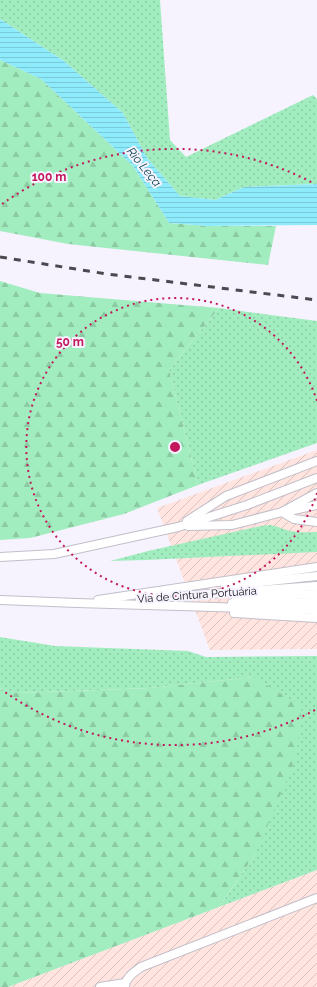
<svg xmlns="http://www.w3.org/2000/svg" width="317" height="987" font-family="Raleway,sans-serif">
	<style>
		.industrial { fill: url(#industrial-furrows) }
		.grass { fill: url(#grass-dots) }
		.forest { fill: url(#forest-firs) }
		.water { fill: url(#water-rules) }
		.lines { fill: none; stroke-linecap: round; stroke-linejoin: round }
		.lane-casing { stroke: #c3bfca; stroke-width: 10 }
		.lane { stroke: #fff; stroke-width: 8 }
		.rail { stroke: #4c4a50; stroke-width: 3; stroke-dasharray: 7 7; stroke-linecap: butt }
		.ring { fill: none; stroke: #c2185b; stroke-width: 2; stroke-dasharray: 2 4 }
		.labels { text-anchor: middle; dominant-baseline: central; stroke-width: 4; stroke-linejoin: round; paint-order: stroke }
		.street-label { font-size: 11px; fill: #141317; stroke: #f6f3fe }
		.water-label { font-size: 12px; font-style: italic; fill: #003e46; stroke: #f6f3fe }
		.centre { fill: #c2185b; stroke: #f6f3fe; stroke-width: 2 }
		.ring-label { font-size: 12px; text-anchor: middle; font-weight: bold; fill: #c2185b; stroke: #f6f3fe; stroke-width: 4; stroke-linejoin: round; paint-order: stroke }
	</style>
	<defs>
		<pattern id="industrial-furrows" width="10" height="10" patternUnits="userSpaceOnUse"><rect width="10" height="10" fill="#ffe4df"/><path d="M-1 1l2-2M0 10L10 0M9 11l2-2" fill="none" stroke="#dac3bf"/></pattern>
		<pattern id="grass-dots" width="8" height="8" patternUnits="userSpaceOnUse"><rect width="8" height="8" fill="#a2edbf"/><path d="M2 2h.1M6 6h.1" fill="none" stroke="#8bcaa3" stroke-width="1.8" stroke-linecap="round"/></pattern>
		<pattern id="forest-firs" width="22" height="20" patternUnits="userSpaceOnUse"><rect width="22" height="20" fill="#a2edbf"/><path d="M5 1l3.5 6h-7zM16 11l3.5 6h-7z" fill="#8bcaa3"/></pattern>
		<pattern id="water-rules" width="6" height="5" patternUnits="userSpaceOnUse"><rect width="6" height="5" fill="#8eebfb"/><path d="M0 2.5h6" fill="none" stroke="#7ac9d6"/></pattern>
	</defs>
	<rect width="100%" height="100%" fill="#f6f3fe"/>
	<g class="industrial">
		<path d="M317,450V649L210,650L157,508Z"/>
		<path d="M317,870V987H8L219,907Z"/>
	</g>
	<g class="grass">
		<path d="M0,0H160L170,140L186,157L313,95L317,99V184L244,187L226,195L216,200L180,196L147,158L123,113L64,61L0,19Z"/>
		<path d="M219,308L317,321V443L198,485L169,370Z"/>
		<path d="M270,525C278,526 284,530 291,531C300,533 308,532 317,532V552L146,560L110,561L148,551L261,526Z"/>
		<path d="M0,637L55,646L188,651L206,657L317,656V870L219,907L256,853L253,677L150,688L17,693L0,688Z"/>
	</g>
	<g class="forest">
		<path d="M0,60L41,79L133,166L169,223L208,226H276L268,265L68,244L0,231Z"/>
		<path d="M0,281L40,293L219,308L169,370L198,485L124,514L30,538L0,540Z"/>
		<path d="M253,677L302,706L296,758L256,853L219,907L8,987H0V688L18,693L150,688Z"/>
	</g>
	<path class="water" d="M0,19L64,61L123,113L147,158L180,196L216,200L226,195L244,187L317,184V225L208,226L169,223L133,166L41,79L0,60Z"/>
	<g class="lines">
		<defs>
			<g id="lane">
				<path d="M289,511L317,505"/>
				<path d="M282,512L294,519L317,522"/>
				<path d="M187,521L226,496L317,461"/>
				<path d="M188,526L232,525L282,512L317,493"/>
				<path d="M0,557L54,554L178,527L247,505L317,478"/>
				<path d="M225,586L317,576"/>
				<path d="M236,597L317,594"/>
				<path d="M140,599L317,586"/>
				<path d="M0,600L77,603L317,610"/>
				<path d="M98,600L317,567"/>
				<path d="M232,603L317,602"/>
				<path d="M234,613L317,618"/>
				<path d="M100,987L125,983"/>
				<path d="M125,987C125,978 134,972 141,967L317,898"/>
			</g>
		</defs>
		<use href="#lane" class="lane-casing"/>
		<use href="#lane" class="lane"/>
		<path class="rail" d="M0,257L107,274L317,300"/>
	</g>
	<g class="ring">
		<path d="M317 493A149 149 0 1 1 317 401"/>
		<path d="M315 710A298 298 0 0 1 2 690M2 204A298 298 0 0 1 315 184"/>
	</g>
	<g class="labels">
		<g class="street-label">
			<text transform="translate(197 595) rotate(-4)">Via de Cintura Portuária</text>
		</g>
		<g class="water-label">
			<text transform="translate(144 167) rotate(51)">Rio Leça</text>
		</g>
	</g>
	<circle cx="175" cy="447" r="6" class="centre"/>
	<g class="ring-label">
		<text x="49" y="181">100 m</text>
		<text x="70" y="346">50 m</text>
	</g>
</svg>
